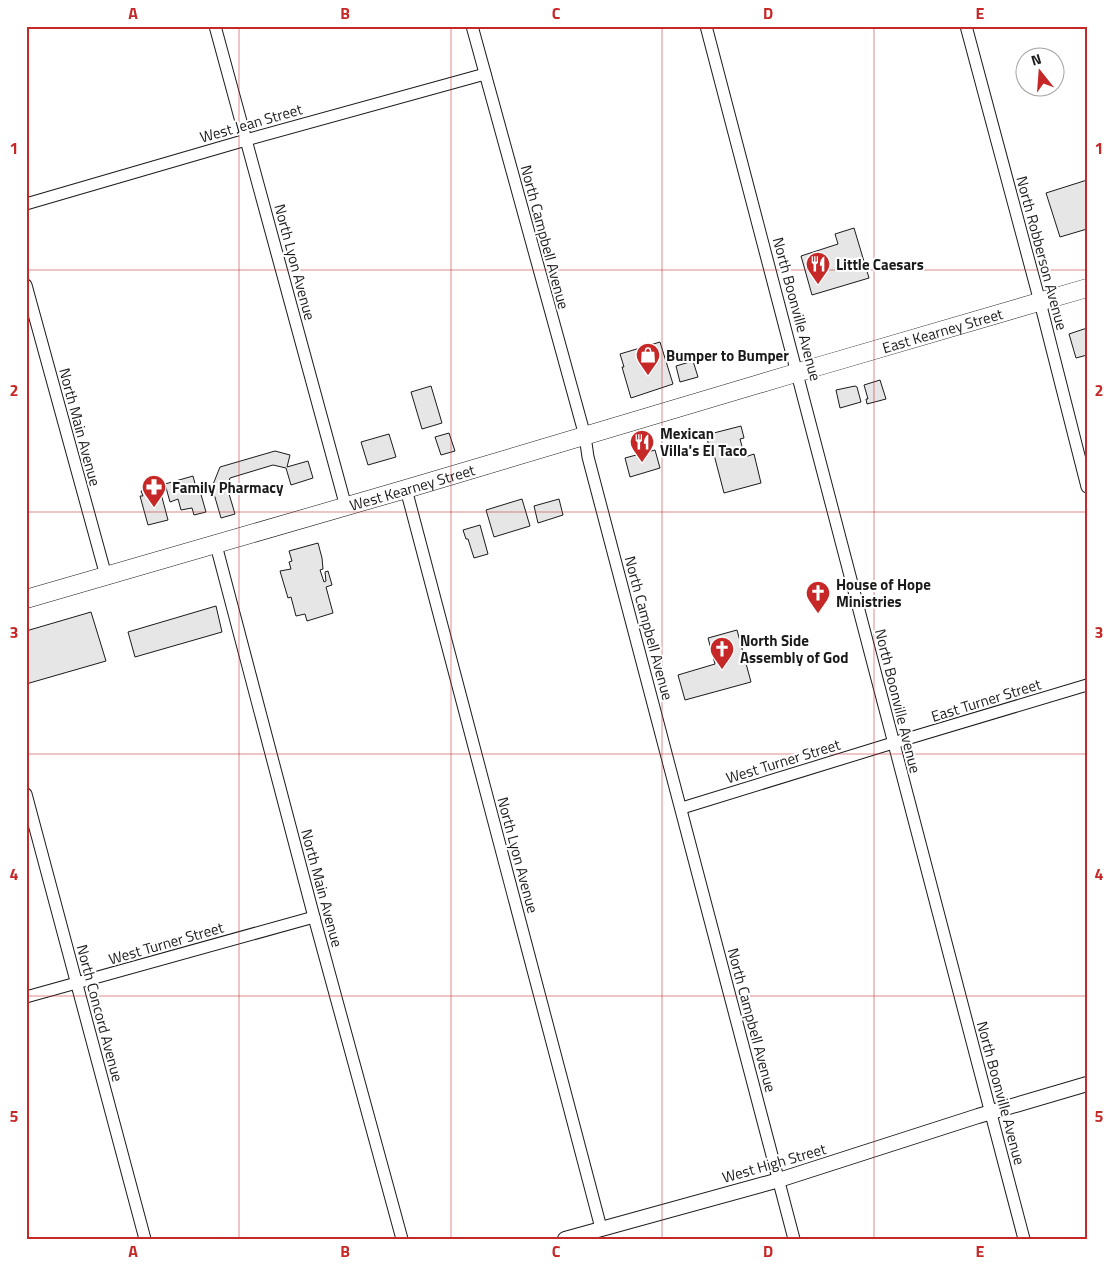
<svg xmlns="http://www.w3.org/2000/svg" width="1113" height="1265" font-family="'Titillium Web',sans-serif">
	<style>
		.building { fill: #e6e6e6; stroke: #1a1a1a }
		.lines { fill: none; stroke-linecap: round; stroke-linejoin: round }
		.minor-casing { stroke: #1a1a1a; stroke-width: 13 }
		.tertiary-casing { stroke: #1a1a1a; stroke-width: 16 }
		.primary-casing { stroke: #1a1a1a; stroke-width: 19 }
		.minor { stroke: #fff; stroke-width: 11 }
		.tertiary { stroke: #fff; stroke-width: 14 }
		.primary { stroke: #fff; stroke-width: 18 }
		.grid { fill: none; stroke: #c62828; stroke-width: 1; stroke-opacity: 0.55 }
		.labels { text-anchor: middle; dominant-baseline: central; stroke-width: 4; stroke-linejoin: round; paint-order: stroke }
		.street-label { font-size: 15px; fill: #1a1a1a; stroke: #fff }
		.poi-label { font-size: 15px; font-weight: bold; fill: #1a1a1a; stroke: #fff; text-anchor: start }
		.neatline { fill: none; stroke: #c62828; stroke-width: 2 }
		.grid-label { font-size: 16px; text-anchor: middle; font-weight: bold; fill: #c62828 }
	</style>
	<rect width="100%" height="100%" fill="#fff"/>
	<g class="building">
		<path d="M1087,180V229L1060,237L1046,193Z"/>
		<path d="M854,228L869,278L812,295L801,256L838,244L835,234Z"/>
		<path d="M1087,328V355L1076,358L1069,334Z"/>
		<path d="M660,342L673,384L631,398L622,367H624L620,354Z"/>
		<path d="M693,361L698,377L680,382L676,366Z"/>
		<path d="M880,380L886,399L867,404L866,399H868L864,385Z"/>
		<path d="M431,386L442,423L422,429L411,392Z"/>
		<path d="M855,386L857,387L861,402L840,408L836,390Z"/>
		<path d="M741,426L744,438L740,439L745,457L754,454L761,483L724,493L712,447L709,446L706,435Z"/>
		<path d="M449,433L455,451L441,455L435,437Z"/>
		<path d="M389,434L396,457L368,465L361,442Z"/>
		<path d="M655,450L660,468L630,477L625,458Z"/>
		<path d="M275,451L290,455L287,467L308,461L313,478L291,485L286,468L273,465L230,478L227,487L235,514L221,518L212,487L220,467Z"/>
		<path d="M193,476L197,491H200L206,512L194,515L192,508L181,510L178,499L170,502L165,484Z"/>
		<path d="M159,486L168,520L148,525L140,496H143L141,491Z"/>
		<path d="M522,499L530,526L494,537L486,510Z"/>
		<path d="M559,499L563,515L538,523L534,506Z"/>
		<path d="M480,525L488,554L474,558L468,539H466L463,530Z"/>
		<path d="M318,543L322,558L323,569L320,570L324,582L326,581L325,572L328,571L332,585L326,587L333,613L307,621L305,614L296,616L291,597L288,598L280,571L291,569L289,562L292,561L289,551Z"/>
		<path d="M216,606L222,632L135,657L128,632Z"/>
		<path d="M91,612L106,661L26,684V631Z"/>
		<path d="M737,630L751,682L685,700L678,675L715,664L708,638Z"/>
	</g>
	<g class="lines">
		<defs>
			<g id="minor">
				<path d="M215,26L346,507"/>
				<path d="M472,26L585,436L588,457L794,1239"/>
				<path d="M706,26C814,430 917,835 1024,1239"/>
				<path d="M966,26L1040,302L1087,487"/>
				<path d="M26,204L246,140L485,74"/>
				<path d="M26,285L106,576"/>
				<path d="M406,489L601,1228"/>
				<path d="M216,545L314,917L402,1239"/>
				<path d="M26,794L145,1239"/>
				<path d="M682,808L893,743L1087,685"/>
				<path d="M26,997L314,917"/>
			</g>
			<path id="tertiary" d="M565,1239L779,1180L978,1116L1087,1084"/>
			<g id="primary">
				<path id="s1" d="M26,599L406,489L799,372L1087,288"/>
			</g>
		</defs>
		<use href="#minor" class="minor-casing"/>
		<use href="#tertiary" class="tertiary-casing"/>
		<use href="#primary" class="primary-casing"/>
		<use href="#minor" class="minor"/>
		<use href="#tertiary" class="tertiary"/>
		<use href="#primary" class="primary"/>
	</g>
	<path class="grid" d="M239,26V1239M451,26V1239M662,26V1239M874,26V1239M26,270H1087M26,512H1087M26,754H1087M26,996H1087"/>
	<defs>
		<symbol id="restaurant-pin" viewBox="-11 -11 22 30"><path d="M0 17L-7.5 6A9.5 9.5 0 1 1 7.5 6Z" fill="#c62828" stroke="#fff"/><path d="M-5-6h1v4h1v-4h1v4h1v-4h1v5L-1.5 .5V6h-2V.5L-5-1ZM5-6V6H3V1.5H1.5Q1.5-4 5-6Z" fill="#fff"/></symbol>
		<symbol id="shop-pin" viewBox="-11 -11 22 30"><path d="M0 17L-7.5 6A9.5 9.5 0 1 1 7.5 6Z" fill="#c62828" stroke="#fff"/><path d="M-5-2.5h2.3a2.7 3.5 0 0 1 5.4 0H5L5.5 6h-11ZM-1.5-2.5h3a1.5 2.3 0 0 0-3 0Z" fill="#fff"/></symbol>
		<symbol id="pharmacy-pin" viewBox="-11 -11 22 30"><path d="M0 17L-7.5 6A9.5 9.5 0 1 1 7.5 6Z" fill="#c62828" stroke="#fff"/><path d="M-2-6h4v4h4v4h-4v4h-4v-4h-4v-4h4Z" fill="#fff"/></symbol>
		<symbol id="church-pin" viewBox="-11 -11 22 30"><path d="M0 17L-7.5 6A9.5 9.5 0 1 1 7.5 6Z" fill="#c62828" stroke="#fff"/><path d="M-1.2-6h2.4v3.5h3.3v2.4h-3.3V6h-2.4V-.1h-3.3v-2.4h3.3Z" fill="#fff"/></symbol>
	</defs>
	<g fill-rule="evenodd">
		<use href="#restaurant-pin" x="804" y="250" width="28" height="38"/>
		<use href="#shop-pin" x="634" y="341" width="28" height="38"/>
		<use href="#restaurant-pin" x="628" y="428" width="28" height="38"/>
		<use href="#pharmacy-pin" x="140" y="473" width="28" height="38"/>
		<use href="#church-pin" x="804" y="579" width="28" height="38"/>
		<use href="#church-pin" x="708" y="635" width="28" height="38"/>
	</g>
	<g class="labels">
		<g class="street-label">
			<text transform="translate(251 123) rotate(-16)">West Jean Street</text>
			<text transform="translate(545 237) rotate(75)">North Campbell Avenue</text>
			<text transform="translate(1042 253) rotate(75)">North Robberson Avenue</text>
			<text transform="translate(295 262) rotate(75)">North Lyon Avenue</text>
			<text transform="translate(797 309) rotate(75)">North Boonville Avenue</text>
			<text stroke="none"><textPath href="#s1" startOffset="955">East Kearney Street</textPath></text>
			<text transform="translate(80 427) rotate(75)">North Main Avenue</text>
			<text stroke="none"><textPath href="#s1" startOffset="402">West Kearney Street</textPath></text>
			<text transform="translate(649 628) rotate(75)">North Campbell Avenue</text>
			<text transform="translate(986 700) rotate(-17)">East Turner Street</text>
			<text transform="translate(898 701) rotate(76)">North Boonville Avenue</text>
			<text transform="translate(783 761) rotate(-17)">West Turner Street</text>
			<text transform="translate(518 855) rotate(75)">North Lyon Avenue</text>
			<text transform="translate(322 888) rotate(75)">North Main Avenue</text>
			<text transform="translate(166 943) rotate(-16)">West Turner Street</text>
			<text transform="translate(100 1013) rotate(75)">North Concord Avenue</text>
			<text transform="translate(752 1020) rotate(75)">North Campbell Avenue</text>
			<text transform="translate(1001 1093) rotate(75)">North Boonville Avenue</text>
			<text transform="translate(774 1163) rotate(-16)">West High Street</text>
		</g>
		<g class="poi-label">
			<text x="836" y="264">Little Caesars</text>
			<text x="666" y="355">Bumper to Bumper</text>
			<text x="660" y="433">Mexican<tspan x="660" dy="17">Villa's El Taco</tspan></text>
			<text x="172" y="487">Family Pharmacy</text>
			<text x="836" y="584">House of Hope<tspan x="836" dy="17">Ministries</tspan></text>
			<text x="740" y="640">North Side<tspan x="740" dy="17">Assembly of God</tspan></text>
		</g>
	</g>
	<rect width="1113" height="1265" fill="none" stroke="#ffffff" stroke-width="55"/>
	<g transform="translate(1040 72) rotate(343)"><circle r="24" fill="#ffffff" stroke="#a3a3a3"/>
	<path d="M0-4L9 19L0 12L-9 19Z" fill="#c62828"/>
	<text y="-8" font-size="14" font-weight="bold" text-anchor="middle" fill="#1a1a1a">N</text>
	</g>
	<rect x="28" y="28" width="1058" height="1210" class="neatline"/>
	<g class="grid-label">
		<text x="133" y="19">A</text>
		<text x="345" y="19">B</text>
		<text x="556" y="19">C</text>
		<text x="768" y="19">D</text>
		<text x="980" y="19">E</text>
		<text x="14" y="154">1</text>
		<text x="1099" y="154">1</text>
		<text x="14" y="396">2</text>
		<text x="1099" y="396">2</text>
		<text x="14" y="638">3</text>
		<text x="1099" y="638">3</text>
		<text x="14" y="880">4</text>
		<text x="1099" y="880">4</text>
		<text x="14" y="1122">5</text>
		<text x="1099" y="1122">5</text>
		<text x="133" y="1257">A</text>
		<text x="345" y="1257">B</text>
		<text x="556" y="1257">C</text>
		<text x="768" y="1257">D</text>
		<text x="980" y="1257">E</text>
	</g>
</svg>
